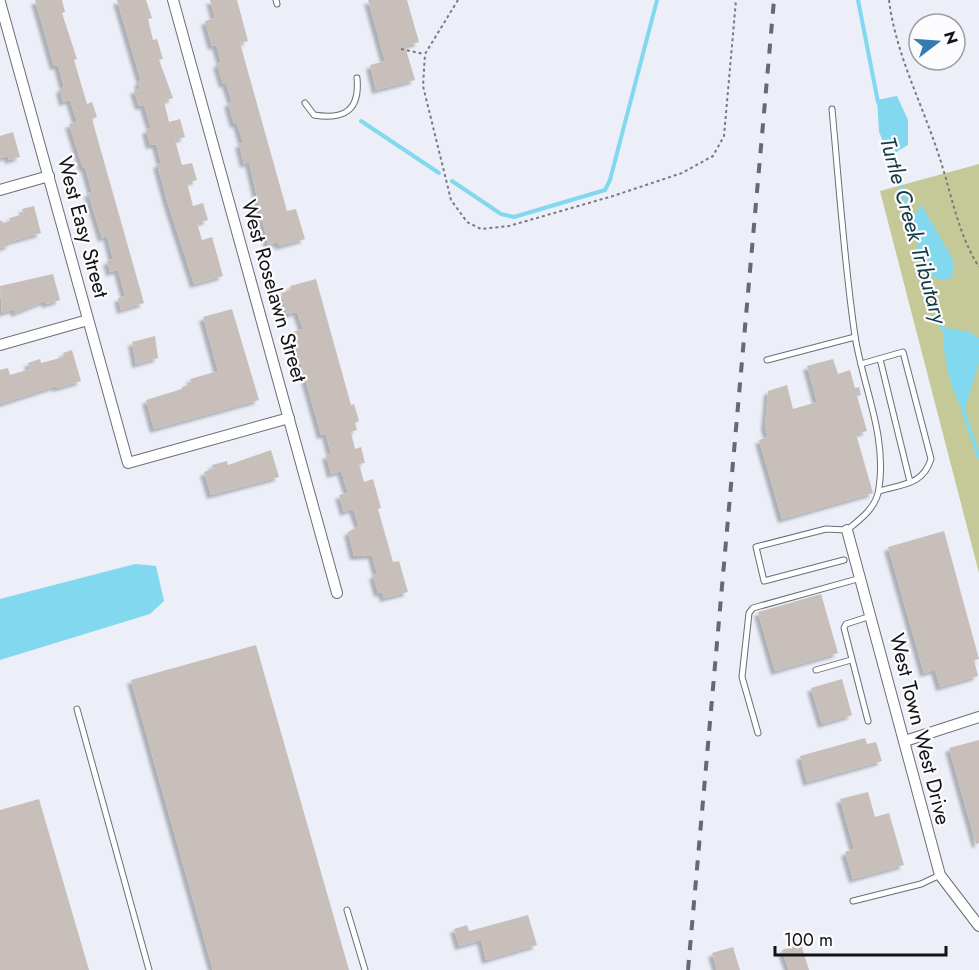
<svg xmlns="http://www.w3.org/2000/svg" width="979" height="970" font-family="Jost,sans-serif">
	<style>
		.green { fill: #c4c997 }
		.water { fill: #82d8ee }
		.lines { fill: none; stroke-linecap: round; stroke-linejoin: round }
		.stream { stroke: #82d8ee; stroke-width: 4 }
		.building { fill: #c8bfbb; filter: url(#shadow) }
		.lane-casing { stroke: #6c6e76; stroke-width: 7 }
		.street-casing { stroke: #6c6e76; stroke-width: 12 }
		.path { stroke: #797a80; stroke-width: 2; stroke-dasharray: 3 3; stroke-linecap: butt }
		.lane { stroke: #fff; stroke-width: 5 }
		.street { stroke: #fff; stroke-width: 10 }
		.rail { stroke: #68696f; stroke-width: 4; stroke-dasharray: 10 10; stroke-linecap: butt }
		.labels { text-anchor: middle; dominant-baseline: central; stroke-width: 4.5; stroke-linejoin: round; paint-order: stroke }
		.street-label { font-size: 21px; fill: #131316; stroke: #fcfcfe }
		.water-label { font-size: 22px; font-style: italic; fill: #123a44; stroke: #fcfcfe }
	</style>
	<defs>
		<filter id="shadow"><feDropShadow dx="-4" dy="4" stdDeviation="1.5" flood-color="#0004"/></filter>
	</defs>
	<rect width="100%" height="100%" fill="#eceff8"/>
	<path class="green" d="M979,164V573L880,191Z"/>
	<g class="water">
		<path d="M897,96L908,120V145L890,156L879,132L877,100Z"/>
		<path d="M921,204L954,261L952,278L939,280L929,273L912,219Z"/>
		<path d="M943,327L970,332L979,338V362L964,413C949,388 943,357 943,327Z"/>
		<path d="M135,564L156,566L164,601L150,614L0,660V599Z"/>
	</g>
	<g class="lines">
		<g class="stream">
			<path d="M858,0L878,102"/>
			<path d="M361,121L439,173"/>
			<path d="M889,153L912,219L943,330"/>
			<path d="M452,181L501,214L514,217L605,190L610,180L657,0"/>
			<path d="M963,410L979,457"/>
		</g>
	</g>
	<g class="building">
		<path d="M35,0H62L65,12L62,13L77,59L74,60L87,104L92,102L97,117L92,119L144,303L121,310L118,298L125,296L118,270L110,272L107,261L113,259L107,236L102,238L88,193L92,192L85,167L83,168L69,124L77,122L70,100L63,102L60,89L64,87L58,65L54,66Z"/>
		<path d="M117,0H146L152,18L148,19L153,40L157,39L163,59L159,60L173,98L164,101L169,122L180,119L185,137L175,140L182,165L192,163L197,180L187,183L193,206L203,203L208,220L197,223L202,240L212,237L223,276L194,284L168,204L157,164L161,163L156,144L150,145L146,130L151,128L146,112L144,105L139,106L134,90L140,89L138,82L141,81Z"/>
		<path d="M210,0H237L248,41L240,43L287,211L296,209L305,239L279,246L278,242L268,245L249,162L244,164L239,144L243,143L237,123L234,124L228,103L232,102L226,83L223,84L217,64L221,62L216,45L212,46L205,21L215,18Z"/>
		<path d="M368,0H407L419,42L405,46L415,80L376,90L370,65L385,61Z"/>
		<path d="M13,132L20,157L9,160L8,156L0,158V136Z"/>
		<path d="M34,206L41,233L9,242L10,245L0,248V220L4,223L10,221L9,218L24,214L22,209Z"/>
		<path d="M53,274L60,300L46,304L45,301L15,313L14,309L2,313L0,286Z"/>
		<path d="M316,279L351,405L354,404L359,421L355,423L357,430L351,432L355,449L361,447L365,463L359,464L364,482L373,479L381,508L378,509L393,562L399,561L408,592L384,598L382,592L378,593L373,575L377,574L372,555L354,556L348,532L359,526L353,509L344,512L339,495L348,493L341,471L331,474L326,455L331,454L326,434L321,435L292,332L303,329L297,312L287,314L281,293L291,290L290,286Z"/>
		<path d="M232,309L259,400L154,429L146,400L182,389V387L192,384L190,379L218,371L203,317Z"/>
		<path d="M155,336L158,358L136,364L132,342Z"/>
		<path d="M72,350L81,381L57,388L56,386L0,404V370L8,368L10,375L30,369L28,363L40,359L41,363L64,357L63,353Z"/>
		<path d="M833,359L838,374L850,370L855,388L859,387L861,395L857,396L867,431L856,434L873,493L782,519L759,440L768,437L765,427L768,391L787,385L793,409L817,402L807,366Z"/>
		<path d="M271,450L279,477L211,495L204,472L213,469L212,465L227,461L228,465Z"/>
		<path d="M944,531L979,659L974,660L978,676L940,687L935,670L924,673L888,547Z"/>
		<path d="M821,594L838,653L775,671L758,612Z"/>
		<path d="M256,645L349,970H213L131,680Z"/>
		<path d="M842,679L852,715L822,724L811,688Z"/>
		<path d="M865,738L867,744L876,742L882,761L807,782L800,756Z"/>
		<path d="M979,740V843L976,844L949,748Z"/>
		<path d="M868,792L875,817L889,813L904,865L853,879L845,852L854,849L840,799Z"/>
		<path d="M39,799L89,970H0V810Z"/>
		<path d="M528,915L537,945L486,960L481,940L459,946L454,929L467,925L469,931Z"/>
		<path d="M801,944L809,970H789L782,950Z"/>
		<path d="M733,947L740,970H717L712,953Z"/>
	</g>
	<g class="lines">
		<defs>
			<g id="lane">
				<path d="M276,0L277,4"/>
				<path d="M305,103L314,115C345,120 360,110 357,78"/>
				<path d="M832,109C839,184 844,261 855,336C863,387 887,435 879,488C877,507 861,519 847,530L826,529L756,547L764,581L844,560"/>
				<path d="M880,359L910,482"/>
				<path d="M767,360L855,337"/>
				<path d="M861,364L903,352L931,459C923,485 903,484 879,491"/>
				<path d="M816,670L851,660"/>
				<path d="M77,709L149,970"/>
				<path d="M868,721L844,628L846,624L871,616"/>
				<path d="M758,733L742,677L749,613L753,608L861,578"/>
				<path d="M853,901L921,884L940,875"/>
				<path d="M347,910L365,970"/>
			</g>
			<g id="street">
				<path d="M173,0L337,593"/>
				<path d="M0,2L128,463L289,418"/>
				<path d="M0,190L49,176"/>
				<path d="M0,345L88,320"/>
				<path d="M847,530L940,875L979,926"/>
				<path d="M905,741L979,717"/>
			</g>
		</defs>
		<use href="#lane" class="lane-casing"/>
		<use href="#street" class="street-casing"/>
		<g class="path">
			<path d="M458,0L425,54L423,86L451,200L467,222L481,229L509,226L613,196L682,173L713,156L724,136L736,0"/>
			<path d="M889,0C896,56 923,105 940,159C952,196 958,234 979,267"/>
			<path d="M401,49L424,54"/>
		</g>
		<use href="#lane" class="lane"/>
		<use href="#street" class="street"/>
		<path class="rail" d="M688,970L774,0"/>
	</g>
	<g class="labels">
		<g class="street-label">
			<text transform="translate(83 227) rotate(75)">West Easy Street</text>
			<text transform="translate(274 291) rotate(74)">West Roselawn Street</text>
			<text transform="translate(920 729) rotate(76)">West Town West Drive</text>
		</g>
		<g class="water-label">
			<text transform="translate(914 230) rotate(74)">Turtle Creek Tributary</text>
		</g>
	</g>
	<g transform="translate(937 42) rotate(73)"><circle r="28" fill="#fcfcfe" stroke="#9f9fa1" stroke-width="1.5"/>
	<path d="M0-4.5L10 22L0 15L-10 22Z" fill="#317db0"/>
	<text y="-9" font-size="16" font-weight="bold" text-anchor="middle" fill="#131316">N</text>
	</g>
	<path d="M775 946v9h171v-9" fill="none" stroke="#131316" stroke-width="3"/>
	<text x="784" y="946" font-size="18" fill="#131316" stroke="#fcfcfe" stroke-width="4.5" paint-order="stroke">100 m</text>
</svg>
